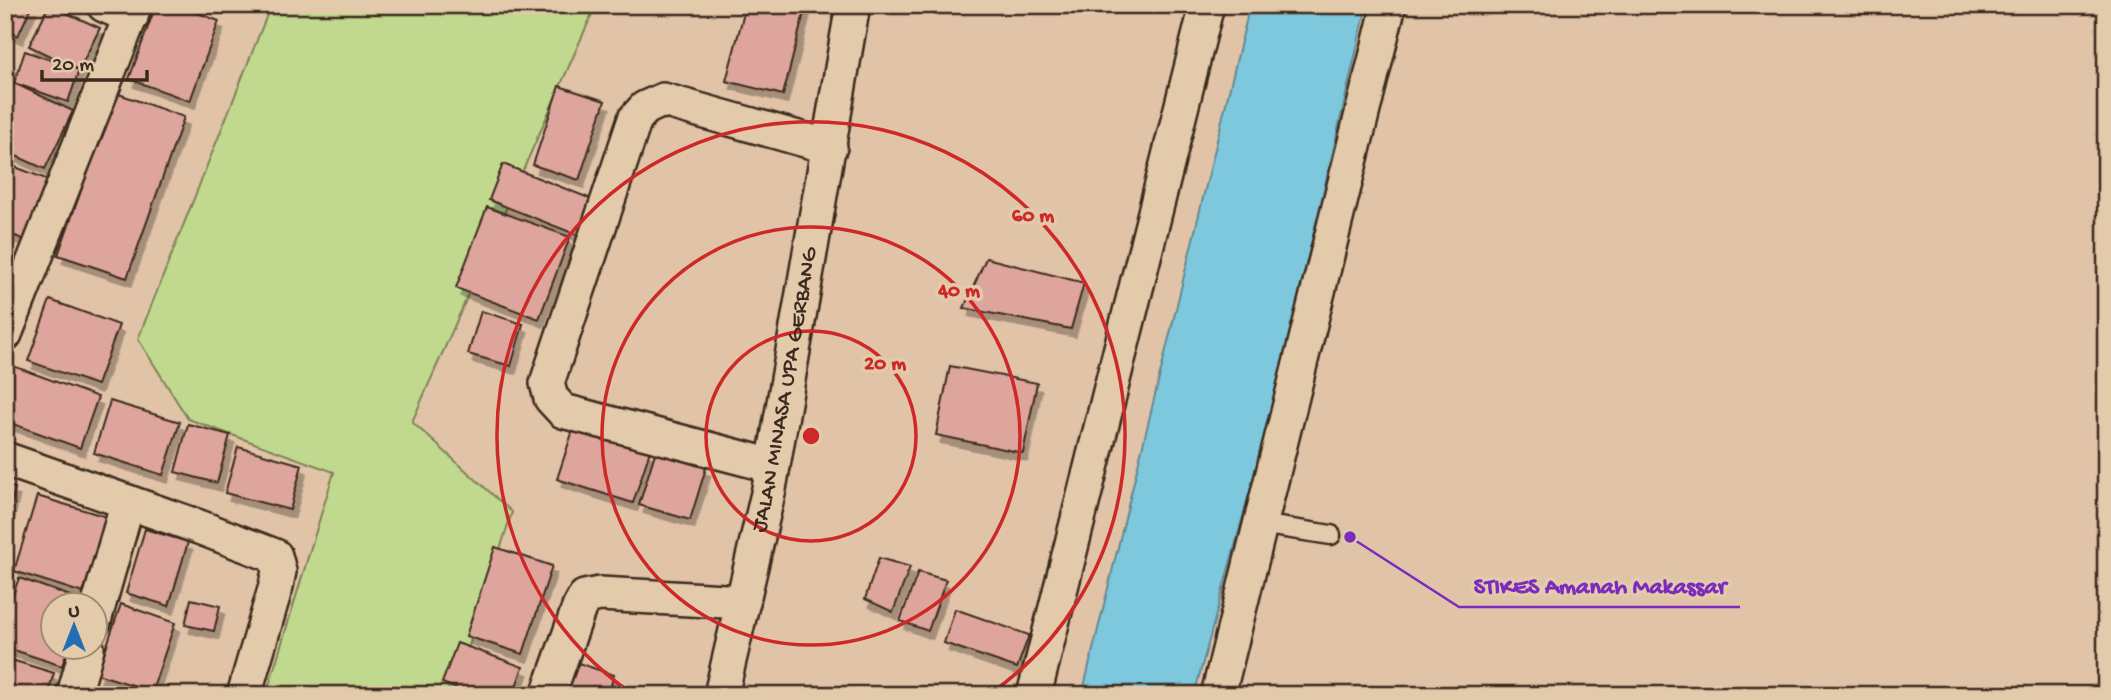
<svg xmlns="http://www.w3.org/2000/svg" width="2111" height="700" font-family="'Gochi Hand',sans-serif">
	<style>
		.green { fill: #c0d98f; stroke: #7e8256; stroke-width: 2 }
		.water { fill: #7ec8de; stroke: #638991; stroke-width: 2 }
		.building { fill: #dea59c; stroke: #3b2a1e; stroke-width: 2; filter: url(#shadow) }
		.lines { fill: none; stroke-linecap: round; stroke-linejoin: round }
		.lane-casing { stroke: #3b2a1e; stroke-width: 23 }
		.street-casing { stroke: #3b2a1e; stroke-width: 38 }
		.lane { stroke: #e2caaa; stroke-width: 18 }
		.street { stroke: #e2caaa; stroke-width: 33 }
		.ring { fill: none; stroke: #ce2828; stroke-width: 3.5 }
		.labels { text-anchor: middle; dominant-baseline: central; stroke-width: 7; stroke-linejoin: round; paint-order: stroke }
		.street-label { font-size: 23px; fill: #3b2a1e; stroke: #e2caaa }
		.centre { fill: #ce2828; stroke: #e2caaa; stroke-width: 3.5 }
		.ring-label { font-size: 21px; text-anchor: middle; font-weight: bold; fill: #ce2828; stroke: #e2caaa; stroke-width: 7; stroke-linejoin: round; paint-order: stroke }
		.leader { fill: none; stroke: #7b2cbf; stroke-width: 2.5 }
		.callout-dot { fill: #7b2cbf; stroke: #e2caaa; stroke-width: 2.5 }
		.callout-label { font-size: 24px; text-anchor: middle; font-weight: bold; fill: #7b2cbf; stroke: #e2caaa; stroke-width: 7; stroke-linejoin: round; paint-order: stroke }
	</style>
	<defs>
		<filter id="shadow"><feDropShadow dx="4.5" dy="8" stdDeviation="0" flood-color="#0004"/></filter>
	</defs>
	<rect width="100%" height="100%" fill="#e1c3a7"/>
	<filter id="ink" filterUnits="userSpaceOnUse"><feTurbulence type="fractalNoise" baseFrequency=".0143" numOctaves="2"/><feDisplacementMap in="SourceGraphic" scale="14" xChannelSelector="R" yChannelSelector="G"/><feConvolveMatrix kernelMatrix="1 2 1 2 8 2 1 2 1" color-interpolation-filters="sRGB"/></filter>
	<g filter="url(#ink)">
		<path class="green" d="M271,5H596L412,422L512,512L453,695H266L334,472L188,419L138,339Z"/>
		<path class="water" d="M1250,5H1367L1274,403L1194,695H1082Z"/>
		<g class="building">
			<path d="M5,5H32L18,36L5,30Z"/>
			<path d="M49,5L100,28L79,70L29,46Z"/>
			<path d="M156,5H177L219,21L190,101L129,79Z"/>
			<path d="M746,5H806L783,95L726,81Z"/>
			<path d="M25,51L79,70L68,102L14,83Z"/>
			<path d="M14,83L73,111L45,169L5,151V101Z"/>
			<path d="M559,86L605,101L579,180L533,165Z"/>
			<path d="M116,93L184,117L127,278L58,255Z"/>
			<path d="M5,163L49,180L25,240L5,232Z"/>
			<path d="M503,164L594,200L580,236L489,200Z"/>
			<path d="M487,207L570,237L539,319L456,288Z"/>
			<path d="M986,258L1084,283L1071,329L964,308Z"/>
			<path d="M50,300L119,325L97,385L28,361Z"/>
			<path d="M481,311L523,324L511,366L468,354Z"/>
			<path d="M13,366L98,397L80,448L5,421V388Z"/>
			<path d="M950,366L1037,383L1023,453L936,435Z"/>
			<path d="M110,401L180,422L163,475L94,453Z"/>
			<path d="M188,424L230,435L217,483L175,472Z"/>
			<path d="M574,427L650,451L633,503L557,479Z"/>
			<path d="M238,447L302,465L290,510L225,493Z"/>
			<path d="M655,453L706,468L690,520L639,505Z"/>
			<path d="M5,486L15,488L5,530Z"/>
			<path d="M37,496L107,517L83,593L14,571Z"/>
			<path d="M145,529L188,542L169,606L126,593Z"/>
			<path d="M495,547L552,566L523,654L466,636Z"/>
			<path d="M879,558L910,567L893,612L865,599Z"/>
			<path d="M918,572L946,580L928,631L900,621Z"/>
			<path d="M19,578L84,601L83,606H52V648H68L62,666L5,647V617Z"/>
			<path d="M191,599L220,606L214,631L185,625Z"/>
			<path d="M121,604L175,623L152,691L97,674Z"/>
			<path d="M955,609L1029,635L1017,668L944,643Z"/>
			<path d="M457,643L523,667L513,695H473L442,683Z"/>
			<path d="M5,658L54,673L47,695H5Z"/>
			<path d="M572,661L614,675L608,695H560Z"/>
		</g>
		<g class="lines">
			<defs>
				<path id="lane" d="M1260,524L1331,535"/>
				<g id="street">
					<path d="M104,5L131,17"/>
					<path d="M5,334L135,5"/>
					<path d="M5,459L199,527L275,556L279,571L276,586L244,695"/>
					<path d="M773,466L563,411L551,398L547,383L635,119L645,108L663,100L830,147"/>
					<path d="M94,621L128,502"/>
					<path d="M74,695L87,648"/>
					<path d="M548,695L579,608L585,597L600,594L743,602"/>
					<path id="s1" d="M721,695L769,489L853,5"/>
					<path d="M1034,695L1207,5"/>
					<path d="M1218,695L1389,5"/>
				</g>
			</defs>
			<use href="#lane" class="lane-casing"/>
			<use href="#street" class="street-casing"/>
			<use href="#lane" class="lane"/>
			<use href="#street" class="street"/>
		</g>
	</g>
	<g class="ring">
		<circle cx="811" cy="436" r="105"/>
		<circle cx="811" cy="436" r="209"/>
		<path d="M631 693A314 314 0 1 1 991 693"/>
	</g>
	<g class="labels">
		<g class="street-label">
			<text stroke="none"><textPath href="#s1" startOffset="312">JALAN MINASA UPA GERBANG</textPath></text>
		</g>
	</g>
	<circle cx="811" cy="436" r="10" class="centre"/>
	<g class="ring-label">
		<text x="1033" y="221">60 m</text>
		<text x="959" y="296">40 m</text>
		<text x="885" y="369">20 m</text>
	</g>
	<path class="leader" d="M1350 537L1459 607H1740"/>
	<circle class="callout-dot" cx="1350" cy="537" r="7"/>
	<g class="callout-label">
		<text x="1600" y="593">STIKES Amanah Makassar</text>
	</g>
	<rect width="2111" height="700" fill="none" stroke="#e2caaa" stroke-width="28"/>
	<rect x="14" y="14" width="2083" height="672" fill="none" stroke="#3b2a1e" stroke-width="2.5" filter="url(#ink)"/>
	<g transform="translate(74 626)"><circle r="33" fill="#e2caaa" stroke="#9f8a72" stroke-width="2"/>
	<path d="M0-5L12 26L0 18L-12 26Z" fill="#1f6fb2"/>
	<text y="-10" font-size="19" font-weight="bold" text-anchor="middle" fill="#3b2a1e">U</text>
	</g>
	<path d="M42 70v10h105v-10" fill="none" stroke="#3b2a1e" stroke-width="3.5"/>
	<text x="52" y="70" font-size="21" fill="#3b2a1e" stroke="#e2caaa" stroke-width="5" paint-order="stroke">20 m</text>
</svg>
